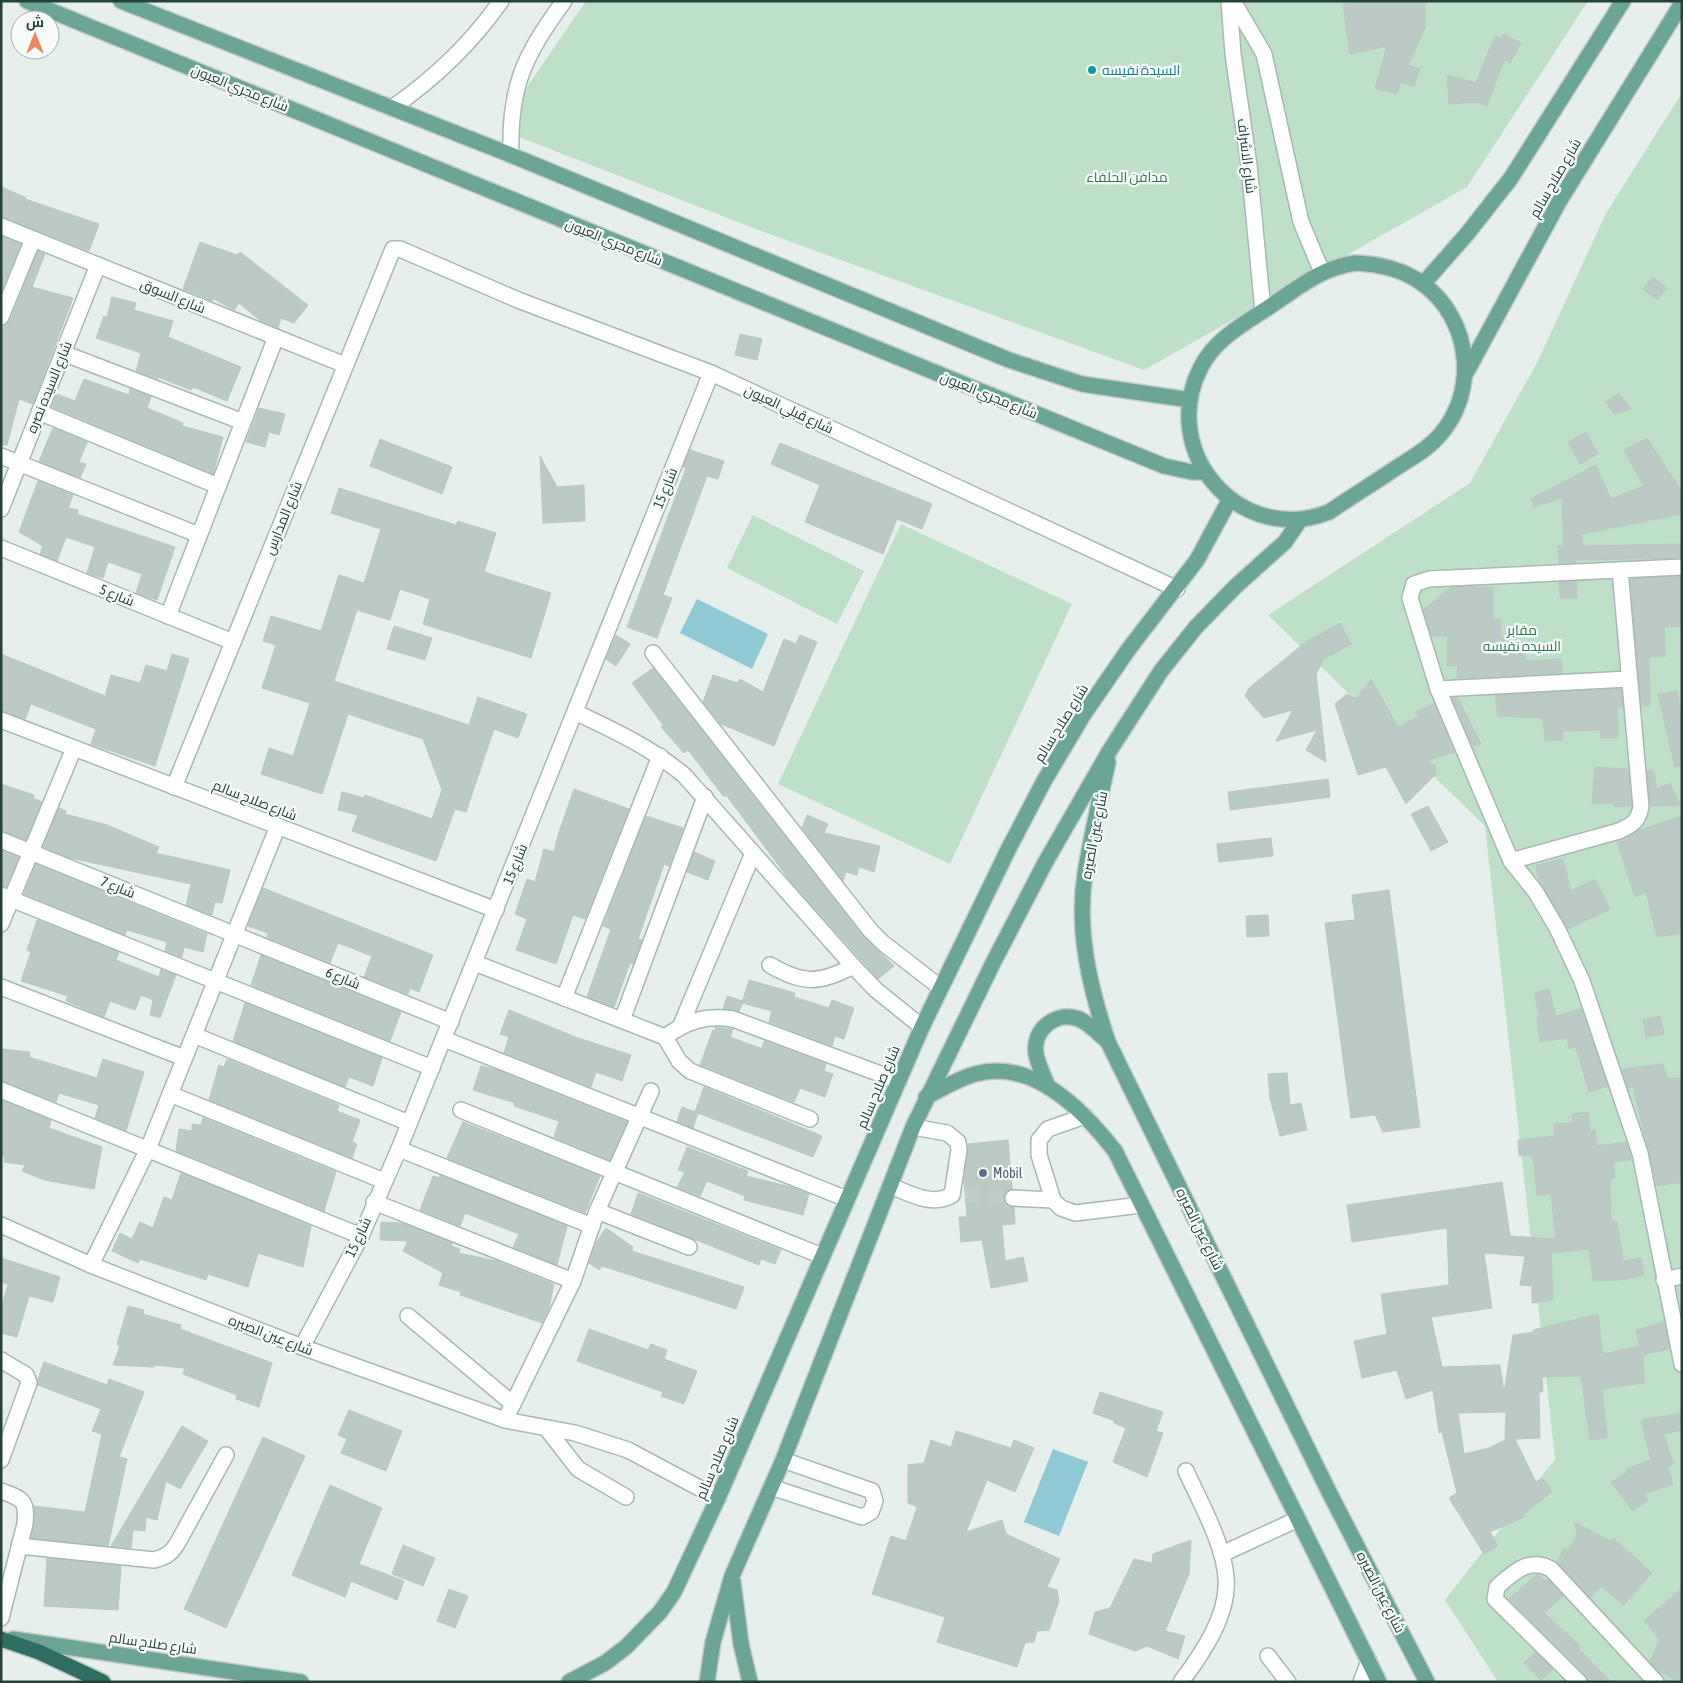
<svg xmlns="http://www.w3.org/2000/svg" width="1683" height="1683" font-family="'Asap Condensed',Cairo,sans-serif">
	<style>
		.green { fill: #bfe0c8 }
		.water { fill: #8ec9d4 }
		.building { fill: #bbcac4; stroke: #b8c9c2; fill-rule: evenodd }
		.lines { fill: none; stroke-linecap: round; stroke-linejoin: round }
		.minor-tunnel { stroke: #bfccc8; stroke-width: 15; stroke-dasharray: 15 8; stroke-linecap: butt }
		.minor-casing { stroke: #a8b8b2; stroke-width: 18 }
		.major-casing { stroke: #c2cac8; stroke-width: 18 }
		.highway-casing { stroke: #c2cac8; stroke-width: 18 }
		.minor { stroke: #fff; stroke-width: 15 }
		.major { stroke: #6aa596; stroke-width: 15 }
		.highway { stroke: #2f6f62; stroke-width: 15 }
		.culture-dot { fill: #0f9aa8; stroke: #f7fbf9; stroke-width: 2 }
		.service-dot { fill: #5c6f8a; stroke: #f7fbf9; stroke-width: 2 }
		.labels { text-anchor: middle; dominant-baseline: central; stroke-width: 4.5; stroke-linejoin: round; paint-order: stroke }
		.culture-label { font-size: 14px; fill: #0d838f; stroke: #f7fbf9; text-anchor: start }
		.street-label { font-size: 14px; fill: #24423a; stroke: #f7fbf9 }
		.park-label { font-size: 14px; fill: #2d7a4b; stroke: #f7fbf9 }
		.service-label { font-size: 14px; fill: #4e5e75; stroke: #f7fbf9; text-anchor: start }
	</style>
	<rect width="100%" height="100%" fill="#e6efeb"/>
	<g class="green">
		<path d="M586,1H1588L1467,187L1144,370L761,231L506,132L518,100Z"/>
		<path d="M1682,93V1682H1498L1445,1600L1555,1459L1485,826L1268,615L1470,483L1538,361L1606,213Z"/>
		<path d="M753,515L864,571L837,624L727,568Z"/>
		<path d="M901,524L1072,604L950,864L778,784Z"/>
	</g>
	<g class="water">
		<path d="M697,599L768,634L752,669L680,633Z"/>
		<path d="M1053,1449L1088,1462L1059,1536L1024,1522Z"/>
	</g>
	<g class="building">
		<path d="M1369,1H1425V28L1408,65L1420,69L1414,86L1401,82L1397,94L1375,88L1387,46L1350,54L1343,4Z"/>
		<path d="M1504,34L1521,43L1510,63L1504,60L1487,106L1477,102L1449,104L1447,75L1476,83L1495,36L1501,38Z"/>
		<path d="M1,187L25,197V199L99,224L89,251L1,217Z"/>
		<path d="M1,236L21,244L1,292Z"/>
		<path d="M200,242L237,255L240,252L308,305L294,323L281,318L278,328L261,321L239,303L234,310L214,299L212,301L183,289Z"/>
		<path d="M38,251L45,254L32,287L73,298L33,404L19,399L7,445H1V326L10,321Z"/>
		<path d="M1653,277L1667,288L1657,300L1643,289Z"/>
		<path d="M112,297L136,303L134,310L173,321L168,337L241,367L227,401L193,387L191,390L158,377V379L136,371L141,353L96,338L104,316L107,317Z"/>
		<path d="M740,334L762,339L757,360L735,355Z"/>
		<path d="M84,379L129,395L130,389L151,397L147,408L183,423L182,426L223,437L213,474L52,407L57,394L75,401Z"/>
		<path d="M1619,393L1631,409L1614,414L1606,402Z"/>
		<path d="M259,408L285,414L279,435L269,432L265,447L246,442Z"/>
		<path d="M53,428L87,442L79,462L86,464L80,478L39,461Z"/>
		<path d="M1586,432L1598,454L1580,464L1568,442Z"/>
		<path d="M1647,438L1682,492V514L1581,534L1583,546L1682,544V558L1575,560L1576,563H1559L1558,546H1564L1562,498L1534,507L1531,499L1596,465L1611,499L1644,486L1624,450Z"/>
		<path d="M380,439L452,467L442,494L370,466Z"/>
		<path d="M780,443L932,504L922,529L897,519L883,554L805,522L820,485L771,464Z"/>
		<path d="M690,450L724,461L718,479L707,476L663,595L672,598L657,638L627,627L686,468L683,467Z"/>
		<path d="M540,456L557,487L584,485L585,521L543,523Z"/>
		<path d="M38,481L73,495L68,508L78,510L77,514L175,547L157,600L136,593L142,574L108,562L103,578L87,573L95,547L66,537L57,561L40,554L43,546L19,532Z"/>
		<path d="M339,488L456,525L458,521L496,533L484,572L551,593L531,658L423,624L430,599L400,589L390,620L357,610L334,681L469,725L478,697L527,714L518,738L494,729L466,812L455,809L436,861L352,831L358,815L338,810L342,792L364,798L365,795L432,819L442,790L423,739L348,714L322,794L261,774L269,748L293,756L310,703L262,688L276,645L263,641L271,616L321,631L339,575L364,583L381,529L331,513Z"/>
		<path d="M1682,576V626L1664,627L1665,657H1649L1650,706H1641L1630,579Z"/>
		<path d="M1576,581L1577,598H1560L1559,582Z"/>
		<path d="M1451,587H1493V620L1500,619L1501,638H1506V644L1525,643V661L1561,659L1562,673L1457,678L1458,666H1447L1448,636H1432L1423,610Z"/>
		<path d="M1340,623L1351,644L1324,659L1316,674L1326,762L1306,750L1317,730L1276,741L1293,710L1264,718L1245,696L1249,688L1312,637L1313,638Z"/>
		<path d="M394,626L432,638L425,660L387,649Z"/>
		<path d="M616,635L630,644L616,666L606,659Z"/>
		<path d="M800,635L817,642L774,746L721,724L703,702L713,675L737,683L740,679L763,692L784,639L796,644Z"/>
		<path d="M1,654L105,696L111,675L140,683L146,665L167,671L172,654L189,659L155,766L91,744L96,729L31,704L25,719L1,711Z"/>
		<path d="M653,668L863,936L894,966L878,979L791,882L726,795L724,797L688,750L684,753L661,727L663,725L632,683Z"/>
		<path d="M1371,679L1398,727L1419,716L1416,712L1434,704L1455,752L1428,760L1436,767V774L1406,804L1386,767L1358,775L1335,704L1347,694L1356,699Z"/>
		<path d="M1621,689L1623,707H1617L1618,738H1601L1600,730L1562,731L1563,740L1545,741L1543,718L1498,716L1495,695Z"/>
		<path d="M1677,691L1682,720V766L1675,767L1658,694Z"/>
		<path d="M1457,697L1481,744L1473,746L1452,698Z"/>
		<path d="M1595,767L1628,769L1632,806L1614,807V803L1592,804Z"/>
		<path d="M1647,770L1653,771L1657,789L1670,783L1680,805L1650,806Z"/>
		<path d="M1328,779L1330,797L1230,810L1228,792Z"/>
		<path d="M1,784L34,795L33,798L42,802L26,840L1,831Z"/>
		<path d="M574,789L629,809L585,919L573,915L556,964L516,950L527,919L515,914L527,879L535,882L544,849L554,852L558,835Z"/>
		<path d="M1428,806L1448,842L1431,851L1411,814Z"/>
		<path d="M59,808L66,811L65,814L107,825L159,847L156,853L230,870L222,903L215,902L212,915L186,905L191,884L70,858L43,847Z"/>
		<path d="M807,815L828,824L824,833L880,846L874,872L859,867L857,875L846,872L843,881L802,828Z"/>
		<path d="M646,816L683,828L669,866L664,864L638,939L642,940L633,964L630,963L614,1007L587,997L611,929L603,926Z"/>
		<path d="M1682,816V933L1657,937L1646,892L1635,897L1617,841L1638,831Z"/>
		<path d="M1271,838L1273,856L1219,862L1217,844Z"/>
		<path d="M1,850L19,857L6,887L1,886Z"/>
		<path d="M694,852L715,861L708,880L687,872Z"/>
		<path d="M1563,859L1571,891L1595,879L1610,909L1568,929L1540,883L1536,865Z"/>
		<path d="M36,864L207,934L203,952L184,947L182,957L165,951L167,942L127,930L125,935L24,894Z"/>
		<path d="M263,888L433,955L419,992L410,988L408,994L364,977L372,956L338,943L330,963L267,937L268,933L248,926Z"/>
		<path d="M1389,890L1420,1127L1383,1132L1375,1115L1351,1118L1325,923L1355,920L1352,895Z"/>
		<path d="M1268,915L1269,936L1247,937L1246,916Z"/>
		<path d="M37,920L119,952L116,960L159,977L161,969L176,975L160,1018L150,1015L153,1000L141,995L135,1010L110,1001L104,1017L66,1001L68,996L21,981L31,952L27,950Z"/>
		<path d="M261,955L401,1012L390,1041L251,985Z"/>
		<path d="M749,980L795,993L794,997L829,1008L832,1000L854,1008L844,1039L835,1036L832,1046L769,1022L772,1011L742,1003Z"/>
		<path d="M1549,989L1556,1016L1581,1009L1608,1086L1589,1092L1576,1047L1569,1049L1567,1038L1540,1042L1537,1017H1540L1534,993Z"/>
		<path d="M727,996L743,1001L739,1011L723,1009Z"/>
		<path d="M245,1003L382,1058L373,1086L349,1077L345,1087L233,1041Z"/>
		<path d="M509,1010L578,1038L631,1055L622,1081L596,1072L591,1087L504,1053L509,1037L500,1034Z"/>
		<path d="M1660,1016L1664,1034L1646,1037L1643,1020Z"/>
		<path d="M716,1027L733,1029L730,1037L760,1048H762L764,1041L826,1064L824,1071L833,1074L825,1097L800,1088L794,1102L700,1065L713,1030L715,1031Z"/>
		<path d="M1,1049L30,1052L29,1057L97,1078L103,1059L144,1072L126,1131L95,1118L99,1105L59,1093L56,1102L1,1081Z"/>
		<path d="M227,1059L339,1105L337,1111L360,1120L352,1142L357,1144L352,1158L209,1100L219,1065L224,1067Z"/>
		<path d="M1663,1064L1667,1078H1682V1182L1657,1186L1633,1087L1628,1088L1622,1069Z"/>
		<path d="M481,1066L497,1070L627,1122L610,1160L554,1137L559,1121L514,1106L515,1103L473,1090Z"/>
		<path d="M1287,1073L1290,1105L1301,1103L1307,1130L1280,1136L1270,1098L1268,1074Z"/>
		<path d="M704,1087L822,1136L813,1157L695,1112Z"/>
		<path d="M1,1100L51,1120L49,1128L102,1147L94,1189L44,1180L22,1171L25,1165L4,1162L5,1157L1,1156Z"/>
		<path d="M682,1107L698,1113L693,1128L677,1122Z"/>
		<path d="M1588,1112L1590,1131L1595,1130L1597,1146L1626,1142L1632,1160L1613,1162L1615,1178L1610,1179L1611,1222L1617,1221L1623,1261L1641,1258L1644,1275L1621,1280L1593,1281L1589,1249L1551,1253L1553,1300L1532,1303V1286L1520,1285L1525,1256L1484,1253L1492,1308L1431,1317L1442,1367L1500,1365L1504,1393L1513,1335L1534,1332L1533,1330L1598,1314L1603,1354L1640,1346L1636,1330L1664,1322L1669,1349L1643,1355L1644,1383L1602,1389L1607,1437L1590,1440L1581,1376L1542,1377L1543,1392H1539L1540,1438L1515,1439L1536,1482L1542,1478L1552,1491L1523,1515L1524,1517L1490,1532L1498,1546L1484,1554L1449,1498L1457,1493L1442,1432L1439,1433L1433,1390L1406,1399L1397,1370L1362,1378L1354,1341L1387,1334L1381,1294L1449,1285L1447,1228L1352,1242L1347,1205L1502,1182L1510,1236L1556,1239L1551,1194L1537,1195L1533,1155L1519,1156L1518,1140L1555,1136L1554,1124L1573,1123L1572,1114ZM1506,1412L1505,1439H1507L1489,1448L1464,1454L1458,1413Z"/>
		<path d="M203,1118L336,1172L324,1211L176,1151L179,1129L192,1131V1124L201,1125Z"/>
		<path d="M463,1122L600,1176L585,1213L447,1158Z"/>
		<path d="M1008,1140L1012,1189L1005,1193L1004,1198L1008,1206L1014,1207L1015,1224L1002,1225L1005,1261L1023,1257L1028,1281L991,1288L982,1240L961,1242L959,1217H967L964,1180L968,1144Z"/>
		<path d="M687,1147L748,1171L746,1176L791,1187L809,1194L803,1215L744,1200L745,1196L707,1181L700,1196L677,1187L685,1172L678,1170Z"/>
		<path d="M181,1173L311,1226L303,1267L258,1253L248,1287L208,1274L206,1280L140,1259L138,1263L112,1251L120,1233L132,1239L140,1222L153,1228L164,1197L172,1200Z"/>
		<path d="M440,1175L567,1226L557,1265L513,1247L519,1234L465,1213L460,1226L420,1210L433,1176L439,1178Z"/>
		<path d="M638,1193L781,1250L775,1264L761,1259L759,1265L631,1214Z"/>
		<path d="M381,1222L402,1223L453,1243L451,1246L460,1249L459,1253L496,1261L554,1284L549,1308L542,1323L460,1295L461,1292L439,1285L443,1273L403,1251L408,1241L380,1240Z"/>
		<path d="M606,1228L633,1247L632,1251L744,1287L736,1309L602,1266L599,1270L589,1263L596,1243Z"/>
		<path d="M1,1258L60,1277L53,1302L29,1296L17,1337L1,1333V1310L8,1284L1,1282Z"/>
		<path d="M128,1306L144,1310L143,1314L181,1325L180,1329L272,1363L259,1407L236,1399L237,1395L183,1374L185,1368L154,1365V1367L113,1365L120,1346L117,1344Z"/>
		<path d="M589,1329L648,1350L651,1344L667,1350L664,1359L697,1371L684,1404L661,1396L663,1392L577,1361Z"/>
		<path d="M44,1362L107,1385L109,1379L144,1392L119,1457L127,1459L108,1546L31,1538L34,1525V1506L85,1512L102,1434L92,1431L101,1409L38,1385V1379Z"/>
		<path d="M1100,1392L1163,1412L1156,1431L1163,1433L1147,1477L1113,1462L1126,1428L1114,1423L1115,1421L1093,1413Z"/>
		<path d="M349,1410L402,1431L386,1471L341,1453L347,1439L338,1435Z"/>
		<path d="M1682,1413V1430L1663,1434L1674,1464L1667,1467L1673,1484L1644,1494L1648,1500L1633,1511L1611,1482L1627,1472L1626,1469L1651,1460L1641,1420Z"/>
		<path d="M182,1426L208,1441L180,1489L166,1481L157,1520L146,1517L145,1531L133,1530L131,1548L111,1546Z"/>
		<path d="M956,1431L1011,1448L1014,1440L1034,1448L1015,1492L987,1480L966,1532L1002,1520L1006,1534L1060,1559L1047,1587L1057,1590L1059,1601L1049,1630L1037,1631L1034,1642L1025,1643L1017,1667L937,1642L945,1617L872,1594L891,1536L906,1541L917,1507L908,1503V1465L924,1463L931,1440L951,1447Z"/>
		<path d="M263,1437L305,1456L226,1628L184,1609Z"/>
		<path d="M330,1485L382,1508L359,1564L404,1581L397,1600L351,1581L345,1597L292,1575Z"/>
		<path d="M1574,1522L1610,1541L1613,1538L1652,1573L1624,1605L1601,1586L1590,1598L1557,1562L1564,1548L1568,1551L1577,1535Z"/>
		<path d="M1191,1540L1189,1574L1165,1631L1185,1636L1178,1659L1147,1646L1135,1651L1089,1634L1095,1612L1110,1608L1134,1559L1152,1563L1153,1554Z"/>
		<path d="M403,1545L435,1558L423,1586L392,1574Z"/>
		<path d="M47,1558L121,1566L118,1610L44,1606Z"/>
		<path d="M1537,1574L1546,1582L1547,1579L1563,1596L1544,1613L1580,1646L1578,1648L1611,1682H1588L1586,1675L1509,1599Z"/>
		<path d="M1682,1588V1682H1681L1660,1672L1650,1662L1660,1639L1644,1621Z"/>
		<path d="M449,1589L468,1596L455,1628L437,1621Z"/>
		<path d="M1536,1652L1553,1669L1541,1680L1524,1663Z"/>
	</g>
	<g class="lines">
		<path class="minor-tunnel" d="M965,1195L1013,1198"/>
		<defs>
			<g id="minor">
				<path d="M1229,1L1233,54L1249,165L1263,311"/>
				<path d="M1233,1L1264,54L1301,222L1322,272"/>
				<path d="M392,108C435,78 471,44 501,1"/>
				<path d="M511,155C509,86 524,56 564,1"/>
				<path d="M1,226L345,365"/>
				<path d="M1,317L33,239"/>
				<path d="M63,353L243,422"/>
				<path d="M39,412L218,486"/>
				<path d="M1,456L199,535"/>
				<path d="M1,509L98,265"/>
				<path d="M1,548L233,642"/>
				<path d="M1682,567L1429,579L1414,584L1410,598L1438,689L1511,861L1535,891L1557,928L1582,981L1640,1153L1682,1364"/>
				<path d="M168,616L276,337"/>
				<path d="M653,653L870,930L883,943L941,988"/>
				<path d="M1438,689L1629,679"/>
				<path d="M575,712C613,730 650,747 684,775L853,966L876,990L922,1027"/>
				<path d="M1,720L496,910"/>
				<path d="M174,787L393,249H400L518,300L711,373L1177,589"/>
				<path d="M1,840L451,1022"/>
				<path d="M1511,861L1619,831C1632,825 1638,822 1641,807L1620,570"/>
				<path d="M1,895L432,1068"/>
				<path d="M1,924L74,748"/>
				<path d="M475,963L665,1037L679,1061L690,1071L810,1119"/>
				<path d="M770,965C802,984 820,984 853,966"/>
				<path d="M1,987L184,1058"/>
				<path d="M564,998L660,756"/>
				<path d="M622,1020L705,797"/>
				<path d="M681,1025L753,853"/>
				<path d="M194,1035L409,1123"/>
				<path d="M665,1037C687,1021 705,1015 733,1019L899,1081"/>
				<path d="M444,1039L847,1199"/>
				<path d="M1,1090L361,1236"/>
				<path d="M170,1094L384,1181"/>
				<path d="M461,1110L822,1256"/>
				<path d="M1085,1116L1048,1129L1039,1140V1155L1053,1200L1061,1208L1075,1213L1141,1205"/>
				<path d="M399,1149L592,1226"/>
				<path d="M890,1186C910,1193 932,1207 952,1195L959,1150L958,1142L947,1133L913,1127"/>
				<path d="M1013,1198L1053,1200"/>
				<path d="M374,1202L573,1281"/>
				<path d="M597,1211L689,1247"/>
				<path d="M1,1225L91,1265L302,1347L505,1420L575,1433L628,1450L718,1498"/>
				<path d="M91,1265L148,1149L278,826"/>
				<path d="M1664,1280L1682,1276"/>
				<path d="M408,1316L513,1404"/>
				<path d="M302,1347L361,1236L399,1149L711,373"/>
				<path d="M1,1360L26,1375L29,1383L1,1460"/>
				<path d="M505,1420L573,1281L597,1211L651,1091"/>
				<path d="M547,1429L578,1469L626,1497"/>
				<path d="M771,1487L862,1517L871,1512L875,1501L872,1491L783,1460"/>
				<path d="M1,1491C23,1499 27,1500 25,1524L1,1618"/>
				<path d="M19,1546L154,1560C165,1557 171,1554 177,1544L226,1455"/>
				<path d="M1222,1554L1298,1519"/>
				<path d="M1268,1656L1288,1682"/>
				<path d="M1181,1682C1202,1654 1229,1615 1226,1578C1224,1544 1200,1502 1186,1471"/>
				<path d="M1361,1682L1369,1661"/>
				<path d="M1579,1682L1495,1599L1497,1587C1514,1572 1529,1557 1551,1569L1656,1682"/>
			</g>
			<g id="major">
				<path d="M27,1L1164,466L1192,472H1205"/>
				<path d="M121,1L511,155L1009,360L1082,384L1190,400"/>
				<path d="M1355,263C1380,264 1403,269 1423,284C1471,319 1479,392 1439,436C1427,450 1411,458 1396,468C1374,483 1351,497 1329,512C1240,547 1157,452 1201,367C1216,337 1248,322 1275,303C1302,285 1322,268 1355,263Z"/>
				<path d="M1423,284L1467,234L1511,178L1623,1"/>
				<path d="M1466,373L1560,200L1682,3"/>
				<path d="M1108,762C1100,799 1091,836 1085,874C1076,930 1090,988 1108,1042L1329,1492L1427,1682"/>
				<path d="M1048,1087C1044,1076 1038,1065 1036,1054C1032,1030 1056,1010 1079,1019C1089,1023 1098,1033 1107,1041"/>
				<path d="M926,1097C942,1089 957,1079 975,1074C1033,1058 1083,1110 1115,1151L1379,1682"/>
				<path d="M733,1582L741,1644L750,1682"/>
				<path d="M13,1639L301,1682"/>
				<path d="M569,1682L605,1663L626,1647L660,1612L674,1592L718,1498L922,1027L1008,850L1044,781L1084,714L1128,650L1197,560L1230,499"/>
				<path d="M707,1682L713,1642L732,1576L783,1460L913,1127L994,961L1045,863L1110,750L1161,671L1196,627L1236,586L1285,542L1300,520"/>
			</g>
			<path id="highway" d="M1,1639L39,1652L103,1682"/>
		</defs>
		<use href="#minor" class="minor-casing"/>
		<use href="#major" class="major-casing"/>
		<use href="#highway" class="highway-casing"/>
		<use href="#minor" class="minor"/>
		<use href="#major" class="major"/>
		<use href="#highway" class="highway"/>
	</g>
	<circle class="culture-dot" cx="1092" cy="70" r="5"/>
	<circle class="service-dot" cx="983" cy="1173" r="5"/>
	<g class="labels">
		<g class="culture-label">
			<text x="1102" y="70">السيدة نفيسه</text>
		</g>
		<g class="street-label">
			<text transform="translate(240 88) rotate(22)">شارع مجري العيون</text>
			<text transform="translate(1247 156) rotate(83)">شارع الاشراف</text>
			<text transform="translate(1555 178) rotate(-60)">شارع صلاح سالم</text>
			<text transform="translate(614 242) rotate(22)">شارع مجري العيون</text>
			<text transform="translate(173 296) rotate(22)">شارع السوق</text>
			<text transform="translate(49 387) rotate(-68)">شارع السيده نصره</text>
			<text transform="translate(989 395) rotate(22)">شارع مجري العيون</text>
			<text transform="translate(789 409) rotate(25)">شارع قبلي العيون</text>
			<text transform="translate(665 488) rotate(-68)">شارع 15</text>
			<text transform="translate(283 518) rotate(-68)">شارع المدارس</text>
			<text transform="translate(117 595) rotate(22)">شارع 5</text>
			<text transform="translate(1061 723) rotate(-58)">شارع صلاح سالم</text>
			<text transform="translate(255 800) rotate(21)">شارع صلاح سالم</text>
			<text transform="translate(1094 835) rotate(-79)">شارع عين الصيره</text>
			<text transform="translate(515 864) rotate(-68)">شارع 15</text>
			<text transform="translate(118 887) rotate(22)">شارع 7</text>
			<text transform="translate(343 978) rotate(22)">شارع 6</text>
			<text transform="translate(878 1087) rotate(-67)">شارع صلاح سالم</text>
			<text transform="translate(1200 1229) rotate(64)">شارع عين الصيره</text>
			<text transform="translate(358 1237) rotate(-65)">شارع 15</text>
			<text transform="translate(271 1335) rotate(21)">شارع عين الصيره</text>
			<text transform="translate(717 1458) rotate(-67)">شارع صلاح سالم</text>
			<text transform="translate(1381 1592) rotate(63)">شارع عين الصيره</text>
			<text transform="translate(153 1643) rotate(8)">شارع صلاح سالم</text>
		</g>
		<g class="park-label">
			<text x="1127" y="177">مدافن الحلفاء</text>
			<text x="1522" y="630">مقابر<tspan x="1522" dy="16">السيده نفيسه</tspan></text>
		</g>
		<g class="service-label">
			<text x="993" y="1173">Mobil</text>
		</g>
	</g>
	<rect width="1683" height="1683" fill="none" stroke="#24423a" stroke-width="5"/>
	<g transform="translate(35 35)"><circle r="24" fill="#f7fbf9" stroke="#a3b1ad"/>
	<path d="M0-4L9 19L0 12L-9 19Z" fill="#f4845f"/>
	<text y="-8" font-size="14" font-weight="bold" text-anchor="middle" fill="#24423a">ش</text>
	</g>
</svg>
